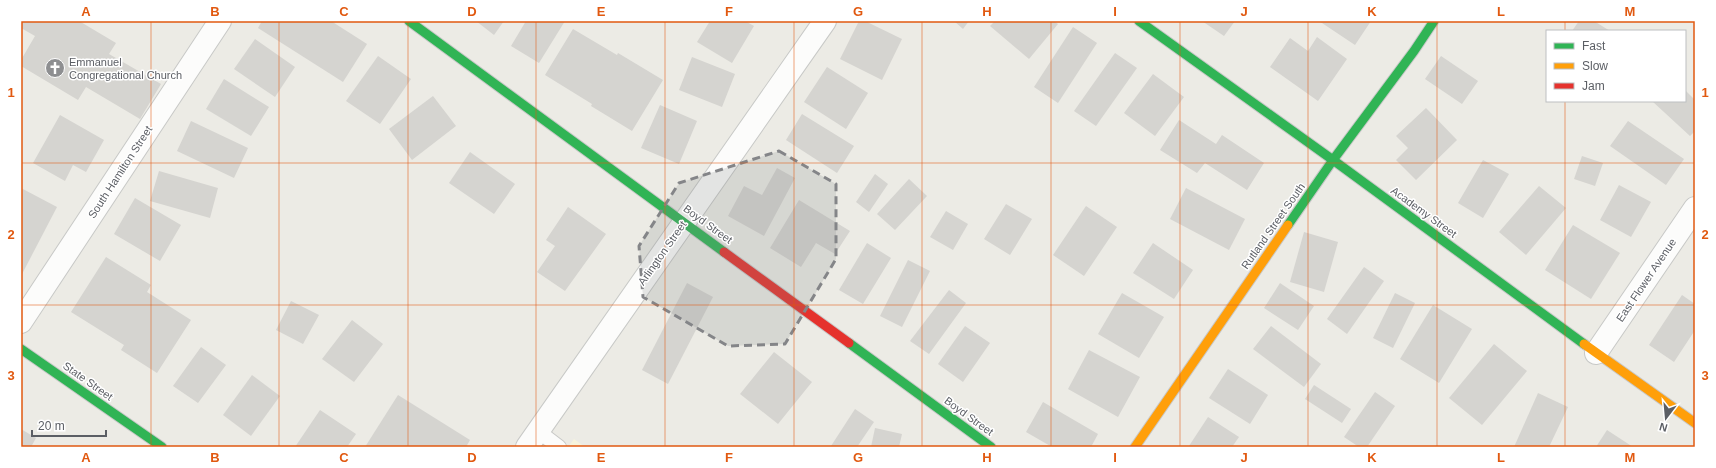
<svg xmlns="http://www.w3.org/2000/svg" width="1716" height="468" font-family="Arial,sans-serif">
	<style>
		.commercial { fill: #f6f4dd }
		.building { fill: #d5d4d0 }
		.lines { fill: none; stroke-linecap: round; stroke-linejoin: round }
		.lane-casing { stroke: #c8c9c7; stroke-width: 16 }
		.street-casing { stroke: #c8c9c7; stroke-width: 24 }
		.fast-casing { stroke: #c8c8c8; stroke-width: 11 }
		.slow-casing { stroke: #c8c8c8; stroke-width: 11 }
		.jam-casing { stroke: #c8c8c8; stroke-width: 11 }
		.lane { stroke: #fcfcfb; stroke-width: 14 }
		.street { stroke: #fcfcfb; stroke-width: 22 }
		.fast { stroke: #30b455; stroke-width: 9 }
		.slow { stroke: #ff9f0a; stroke-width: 9 }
		.jam { stroke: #e5322d; stroke-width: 9 }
		.marked { fill: #848588; fill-opacity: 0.2; stroke: #848588; stroke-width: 3; stroke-dasharray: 8 5; stroke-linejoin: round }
		.grid { fill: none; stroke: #e15910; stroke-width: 1; stroke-opacity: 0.55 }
		.labels { text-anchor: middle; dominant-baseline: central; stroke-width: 3; stroke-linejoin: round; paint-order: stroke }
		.poi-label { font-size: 11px; fill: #5b5e64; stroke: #fff; text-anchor: start }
		.street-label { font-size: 11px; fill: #5b5e64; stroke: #fff }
		.neatline { fill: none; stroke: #e15910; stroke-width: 1.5 }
		.grid-label { font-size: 13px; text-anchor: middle; font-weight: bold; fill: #e15910 }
	</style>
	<rect width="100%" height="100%" fill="#ecebe5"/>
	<path class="commercial" d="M574,439L585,447H568Z"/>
	<g class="building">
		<path d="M21,21H79L116,43L109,54L161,84L140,119L86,87L78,100L21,66V60L35,36L21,28Z"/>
		<path d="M262,21H331L367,44L343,82L258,28Z"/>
		<path d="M476,21H504L494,35Z"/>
		<path d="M526,21H565L539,63L511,46Z"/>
		<path d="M710,21H745L754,26L732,63L697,42Z"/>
		<path d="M859,21H865L902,39L882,80L840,59Z"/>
		<path d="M954,21H969L963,29Z"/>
		<path d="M995,21H1054L1058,24L1029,59L990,26Z"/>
		<path d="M1202,21H1235L1224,36Z"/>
		<path d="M1319,21H1371L1355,45Z"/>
		<path d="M1579,21H1594L1610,31H1572Z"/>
		<path d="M1073,27L1097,43L1058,103L1034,87Z"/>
		<path d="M573,29L617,55L618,53L663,80L632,131L591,106L592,104L545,75Z"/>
		<path d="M1317,37L1347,59L1318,101L1270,67L1290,38L1308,51Z"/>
		<path d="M255,39L295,67L275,97L234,69Z"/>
		<path d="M1115,53L1137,68L1096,126L1074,111Z"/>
		<path d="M378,56L411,79L380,124L346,101Z"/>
		<path d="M1441,56L1478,81L1462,104L1425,79Z"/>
		<path d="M692,57L735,74L722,107L679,90Z"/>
		<path d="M827,67L868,93L846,129L804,102Z"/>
		<path d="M1153,74L1184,97L1155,136L1124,113Z"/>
		<path d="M224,79L269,107L251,136L206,109Z"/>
		<path d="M1685,90L1695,100V131L1690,136L1652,101H1685Z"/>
		<path d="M433,96L456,126L412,160L389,129Z"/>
		<path d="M660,105L697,121L679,164L641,148Z"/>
		<path d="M1426,108L1457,140L1416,180L1396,160L1408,148L1396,136Z"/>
		<path d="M802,114L854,146L837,173L786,140Z"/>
		<path d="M60,115L104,140L86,172L73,165L65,181L33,163Z"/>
		<path d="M1179,120L1216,144L1222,135L1264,163L1247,190L1205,163L1197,173L1160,150Z"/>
		<path d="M191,121L248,148L234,178L177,151Z"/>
		<path d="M1628,121L1684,159L1666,185L1610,146Z"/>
		<path d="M470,152L515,184L494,214L449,183Z"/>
		<path d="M1582,156L1603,163L1595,186L1574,179Z"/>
		<path d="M1483,160L1509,174L1483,218L1458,203Z"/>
		<path d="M777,168L795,178L764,236L728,216L744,186L762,195Z"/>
		<path d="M159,171L218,188L210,218L150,201Z"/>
		<path d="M875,174L888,184L869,212L856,202Z"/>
		<path d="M909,179L927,196L895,230L877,214Z"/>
		<path d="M1619,185L1651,202L1631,237L1600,220Z"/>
		<path d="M1539,186L1566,208L1526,255L1499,232Z"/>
		<path d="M21,188L57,207L21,276Z"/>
		<path d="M1186,188L1245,219L1229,250L1170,219Z"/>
		<path d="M135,198L181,225L160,261L114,234Z"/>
		<path d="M799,200L850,231L835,254L816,243L801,267L770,248Z"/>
		<path d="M1006,204L1032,219L1010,255L984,239Z"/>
		<path d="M1086,206L1117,227L1084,276L1053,255Z"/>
		<path d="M568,207L606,234L565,291L537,272L555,246L546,240Z"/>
		<path d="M946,211L968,224L953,250L930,237Z"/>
		<path d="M1573,225L1620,253L1591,299L1545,270Z"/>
		<path d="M1304,232L1338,242L1324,292L1290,282Z"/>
		<path d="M867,243L891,258L863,304L839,290Z"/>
		<path d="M1153,243L1193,270L1174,299L1133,273Z"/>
		<path d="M106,257L151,285L147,292L191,320L157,373L121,350L124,345L71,312Z"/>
		<path d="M908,260L930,271L902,327L880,316Z"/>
		<path d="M1364,267L1384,281L1347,334L1327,319Z"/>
		<path d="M687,283L713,297L668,384L642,370Z"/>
		<path d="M1280,283L1314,306L1298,330L1264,308Z"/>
		<path d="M949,290L966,303L929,354L910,341Z"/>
		<path d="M1122,293L1164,317L1139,358L1098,334Z"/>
		<path d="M1395,293L1415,303L1393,348L1373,338Z"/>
		<path d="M1682,295L1695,304V330L1674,362L1649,345Z"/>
		<path d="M291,301L319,315L303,344L276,330Z"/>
		<path d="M1433,305L1472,329L1439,383L1400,359Z"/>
		<path d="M352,320L383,344L354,382L322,359Z"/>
		<path d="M965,326L990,343L963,382L938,364Z"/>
		<path d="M1271,326L1321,364L1304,387L1253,349Z"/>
		<path d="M1494,344L1527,371L1482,425L1449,398Z"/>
		<path d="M201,347L226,365L198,403L173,386Z"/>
		<path d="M1089,350L1140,377L1118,417L1068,389Z"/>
		<path d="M774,352L812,382L778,424L740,394Z"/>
		<path d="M1228,369L1268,395L1250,424L1209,398Z"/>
		<path d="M252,375L280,396L251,436L223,415Z"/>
		<path d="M1314,385L1351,409L1342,423L1305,399Z"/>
		<path d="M1375,392L1395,406L1367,447H1359L1344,437Z"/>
		<path d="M1538,393L1568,407L1549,447H1514Z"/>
		<path d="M398,395L470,440L466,447H365Z"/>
		<path d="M1043,402L1098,434L1091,447H1052L1026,432Z"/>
		<path d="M855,409L874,422L857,447H833L831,446Z"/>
		<path d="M320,410L356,434L347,447H295Z"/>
		<path d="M1208,417L1239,437L1232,447H1191L1189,446Z"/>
		<path d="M875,428L902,434L899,447H871Z"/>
		<path d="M21,429L36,438L31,447H21Z"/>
		<path d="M1607,430L1633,447H1596Z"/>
	</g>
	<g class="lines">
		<defs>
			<path id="lane" d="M538,431L559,447"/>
			<g id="street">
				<path d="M21,322L220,21"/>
				<path d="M1596,353L1695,208"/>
				<path d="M527,447L825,21"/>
			</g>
			<g id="fast">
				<path d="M409,21L724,252"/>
				<path d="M1139,21L1333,160L1584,344"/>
				<path d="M1288,225L1333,160L1414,51L1434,21"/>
				<path d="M849,343L991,447"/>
				<path d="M21,349L162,447"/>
			</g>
			<g id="slow">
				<path d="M1584,344L1695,423"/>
				<path d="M1135,447L1288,225"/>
			</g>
			<path id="jam" d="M724,252L849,343"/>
		</defs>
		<use href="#lane" class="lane-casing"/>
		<use href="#street" class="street-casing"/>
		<use href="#fast" class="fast-casing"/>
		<use href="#slow" class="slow-casing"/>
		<use href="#jam" class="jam-casing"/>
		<use href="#lane" class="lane"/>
		<use href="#street" class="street"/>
		<use href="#fast" class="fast"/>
		<use href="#slow" class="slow"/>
		<use href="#jam" class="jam"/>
	</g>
	<path class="marked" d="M779,151L836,184V259L785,344L728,346L643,297L639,246L679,183Z"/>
	<path class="grid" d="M151,21V447M279,21V447M408,21V447M536,21V447M665,21V447M794,21V447M922,21V447M1051,21V447M1180,21V447M1308,21V447M1437,21V447M1565,21V31M1565,101V447M21,163H1695M21,305H1695"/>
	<defs>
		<symbol id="church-disc" viewBox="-11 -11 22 22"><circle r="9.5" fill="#8e8f91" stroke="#fff"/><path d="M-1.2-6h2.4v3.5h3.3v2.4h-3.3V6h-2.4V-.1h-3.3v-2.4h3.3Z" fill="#fff"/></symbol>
	</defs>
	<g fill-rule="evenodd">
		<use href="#church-disc" x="44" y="57" width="22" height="22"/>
	</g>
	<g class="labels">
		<g class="poi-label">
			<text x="69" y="62">Emmanuel<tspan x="69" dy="13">Congregational Church</tspan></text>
		</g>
		<g class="street-label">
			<text transform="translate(120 172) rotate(-57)">South Hamilton Street</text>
			<text transform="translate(1424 212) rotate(36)">Academy Street</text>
			<text transform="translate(708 224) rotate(36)">Boyd Street</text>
			<text transform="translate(1273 226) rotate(-55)">Rutland Street South</text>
			<text transform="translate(662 253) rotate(-55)">Arlington Street</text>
			<text transform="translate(1646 280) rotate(-56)">East Flower Avenue</text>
			<text transform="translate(88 381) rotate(35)">State Street</text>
			<text transform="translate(969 416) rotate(36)">Boyd Street</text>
		</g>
	</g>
	<rect width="1716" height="468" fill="none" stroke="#ffffff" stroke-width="44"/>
	<rect x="1546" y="30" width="140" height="72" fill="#ffffff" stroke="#bdbfc1"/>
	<rect x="1554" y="43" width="20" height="6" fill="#30b455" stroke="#bdbfc1"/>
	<text x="1582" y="50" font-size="12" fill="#5b5e64">Fast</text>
	<rect x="1554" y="63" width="20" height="6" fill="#ff9f0a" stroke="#bdbfc1"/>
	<text x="1582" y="70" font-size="12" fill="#5b5e64">Slow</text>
	<rect x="1554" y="83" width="20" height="6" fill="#e5322d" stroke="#bdbfc1"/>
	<text x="1582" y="90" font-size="12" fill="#5b5e64">Jam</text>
	<g transform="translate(1666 418) rotate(196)" stroke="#ffffff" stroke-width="3" paint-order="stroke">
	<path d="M0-3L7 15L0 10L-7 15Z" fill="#5b5e64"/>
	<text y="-6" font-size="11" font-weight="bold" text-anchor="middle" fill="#5b5e64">N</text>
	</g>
	<path d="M32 430v6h74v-6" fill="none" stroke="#5b5e64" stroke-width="2"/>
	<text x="38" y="430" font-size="12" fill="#5b5e64" stroke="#ffffff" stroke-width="3" paint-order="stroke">20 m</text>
	<rect x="22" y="22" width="1672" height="424" class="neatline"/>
	<g class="grid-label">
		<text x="86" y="16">A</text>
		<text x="215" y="16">B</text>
		<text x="344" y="16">C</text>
		<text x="472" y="16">D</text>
		<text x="601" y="16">E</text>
		<text x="729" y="16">F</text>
		<text x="858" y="16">G</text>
		<text x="987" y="16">H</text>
		<text x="1115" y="16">I</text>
		<text x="1244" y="16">J</text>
		<text x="1372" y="16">K</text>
		<text x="1501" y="16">L</text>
		<text x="1630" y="16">M</text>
		<text x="11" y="97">1</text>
		<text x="1705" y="97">1</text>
		<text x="11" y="239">2</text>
		<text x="1705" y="239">2</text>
		<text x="11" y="380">3</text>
		<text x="1705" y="380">3</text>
		<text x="86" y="462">A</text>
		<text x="215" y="462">B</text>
		<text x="344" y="462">C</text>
		<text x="472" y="462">D</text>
		<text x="601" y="462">E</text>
		<text x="729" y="462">F</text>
		<text x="858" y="462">G</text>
		<text x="987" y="462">H</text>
		<text x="1115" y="462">I</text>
		<text x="1244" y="462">J</text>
		<text x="1372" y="462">K</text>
		<text x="1501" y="462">L</text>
		<text x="1630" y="462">M</text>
	</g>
</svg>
